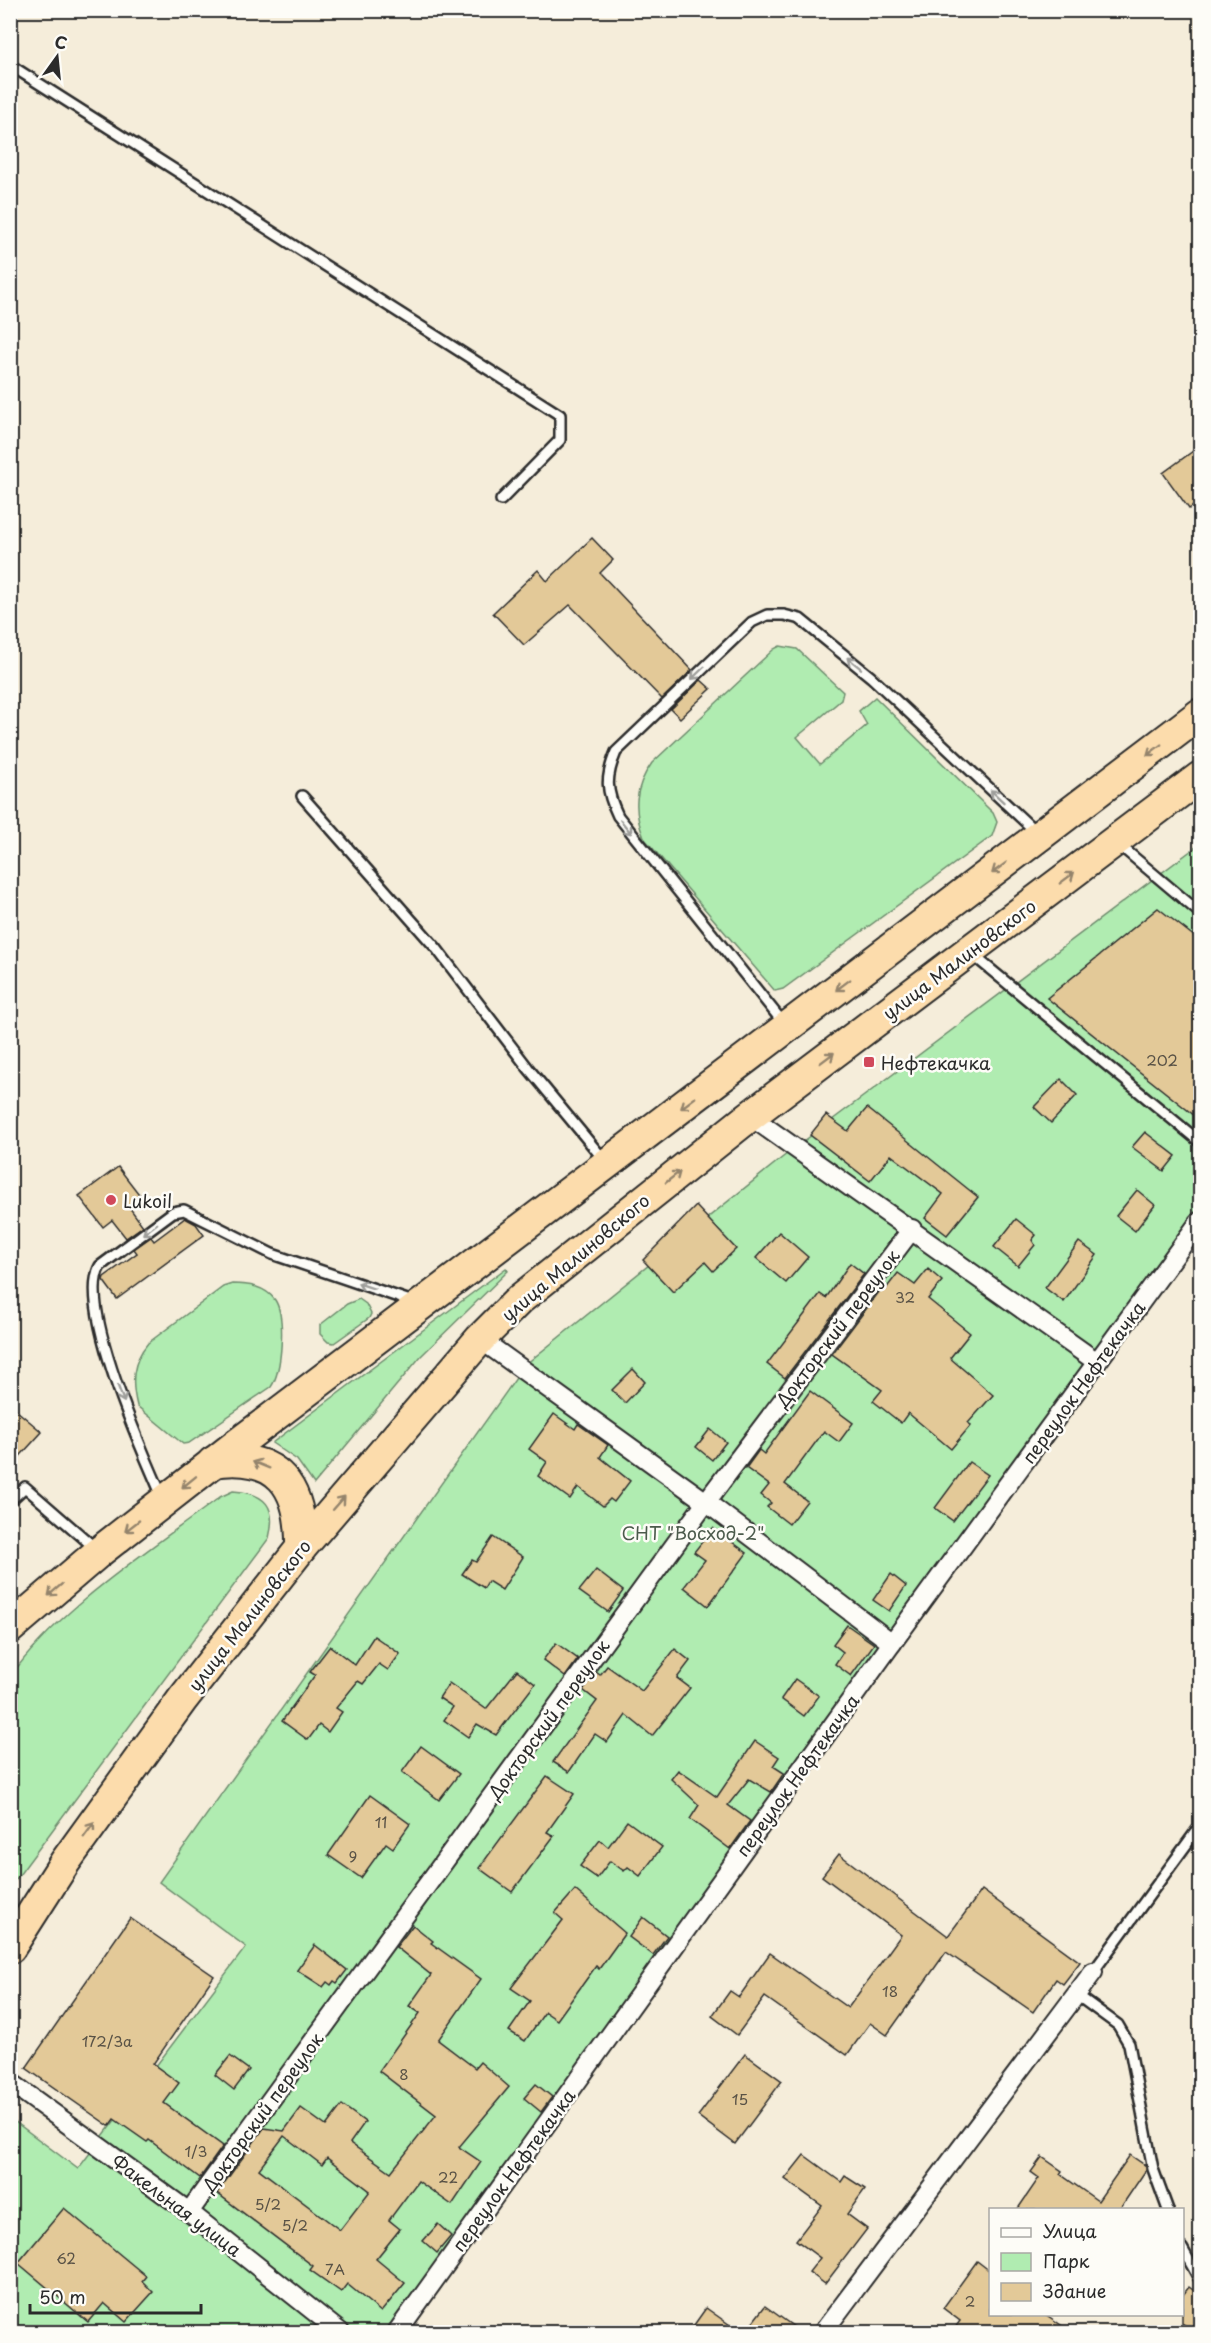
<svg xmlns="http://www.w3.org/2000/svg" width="1211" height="2343" font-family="'Playpen Sans',sans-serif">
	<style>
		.green { fill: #b0ecb1; stroke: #6e8c6e; stroke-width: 1.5 }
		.building { fill: #e3c998; stroke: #2b2b2b; stroke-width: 1.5; fill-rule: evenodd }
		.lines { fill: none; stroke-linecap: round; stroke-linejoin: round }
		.service-casing { stroke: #2b2b2b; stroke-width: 14 }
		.minor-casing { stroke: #2b2b2b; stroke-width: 22 }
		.trunk-casing { stroke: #2b2b2b; stroke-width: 34 }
		.service { stroke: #fdfcf7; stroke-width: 9 }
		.minor { stroke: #fdfcf7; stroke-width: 18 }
		.trunk { stroke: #fcdcac; stroke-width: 30 }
		.oneway { stroke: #9e9e9b }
		.oneway2 { stroke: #94846c }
		.poi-dot { fill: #d1495b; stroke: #fdfcf7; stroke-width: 2 }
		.labels { text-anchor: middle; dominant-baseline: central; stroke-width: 5; stroke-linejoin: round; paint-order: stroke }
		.number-label { font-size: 15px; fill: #595246 }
		.street-label { font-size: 18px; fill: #2b2b2b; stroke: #fdfcf7 }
		.poi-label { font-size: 18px; fill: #2b2b2b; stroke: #fdfcf7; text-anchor: start }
		.park-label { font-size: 18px; fill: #4c5b4c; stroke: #fdfcf7 }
	</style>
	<rect width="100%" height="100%" fill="#f5edda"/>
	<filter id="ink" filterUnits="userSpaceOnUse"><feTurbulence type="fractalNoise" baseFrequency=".0167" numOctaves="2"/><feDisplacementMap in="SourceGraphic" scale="12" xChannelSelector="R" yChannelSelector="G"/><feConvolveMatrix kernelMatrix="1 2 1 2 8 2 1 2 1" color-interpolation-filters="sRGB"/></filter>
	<g filter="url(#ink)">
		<g class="green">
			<path d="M780,646L797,649L843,692L841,700L797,737L820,764L867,725L859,711L875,697L993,813L997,822L992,836L783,989L775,991L644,838C633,810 634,788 652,763L774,649Z"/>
			<path d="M1200,844V1233L397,2332H11L10,2118L78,2169L246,1947L159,1882L526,1364L788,1153Z"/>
			<path d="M506,1268L508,1271L421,1356L314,1484L297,1460L272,1443Z"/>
			<path d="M232,1284C248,1284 265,1286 275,1300C286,1317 282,1371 271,1387L189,1443L183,1444L137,1406C131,1382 132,1362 148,1343L223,1287Z"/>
			<path d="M359,1299L366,1304L371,1314L369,1318L334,1343L328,1342L320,1334V1325L347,1304Z"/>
			<path d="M233,1491C266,1493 277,1507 269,1538L11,1886V1676C56,1610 154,1547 220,1497Z"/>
		</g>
		<g class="building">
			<path d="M1200,446V501L1189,509L1163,473Z"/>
			<path d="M592,538L613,560L600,573L692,670L662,699L570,605L524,645L493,613L538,570L547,581Z"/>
			<path d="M701,680L711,689L680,718L671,709Z"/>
			<path d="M1158,908L1200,941V1120L1047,998Z"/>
			<path d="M1061,1079L1077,1095L1051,1123L1034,1107Z"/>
			<path d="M867,1108L978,1197L947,1235L925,1218L943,1194L891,1155L870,1181L810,1135L826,1115L848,1131Z"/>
			<path d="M1145,1132L1176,1156L1164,1171L1132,1147Z"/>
			<path d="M118,1167L142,1198L129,1207L143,1226L126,1238L112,1220L103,1227L79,1196Z"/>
			<path d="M1137,1190L1155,1205L1135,1231L1116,1216Z"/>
			<path d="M696,1206L736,1249L713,1271L705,1262L673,1292L643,1260Z"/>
			<path d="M185,1218L196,1224L204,1235L117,1299L103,1280L104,1277L137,1253L134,1249L151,1237L154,1241Z"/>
			<path d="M1016,1219L1036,1235L1032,1240L1035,1245L1018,1266L994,1247Z"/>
			<path d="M779,1232L808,1257L786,1283L756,1258Z"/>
			<path d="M1079,1242L1097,1255L1064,1302L1045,1288Z"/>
			<path d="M850,1263L864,1274L785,1378L767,1364L820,1294L826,1298Z"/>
			<path d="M928,1269L942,1281L928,1299L970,1333L950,1358L993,1395L968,1423L971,1425L951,1449L908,1413L901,1423L873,1401L882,1390L832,1354L882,1288L885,1290L898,1273L915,1285Z"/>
			<path d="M633,1369L645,1382L625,1403L612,1390Z"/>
			<path d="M810,1391L853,1423L839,1442L824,1431L785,1484L807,1501L789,1524L767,1507L771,1503L761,1495L769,1485L746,1468L759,1450L764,1454Z"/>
			<path d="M10,1405L42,1432L10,1467Z"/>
			<path d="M554,1414L575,1429L578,1424L608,1445L600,1457L630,1481L614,1502L610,1499L603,1506L578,1487L570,1499L538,1476L547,1462L529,1449Z"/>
			<path d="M710,1429L726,1442L712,1460L696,1447Z"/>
			<path d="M969,1462L988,1475L953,1521L935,1508Z"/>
			<path d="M713,1528L747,1553L708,1606L684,1587L705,1560L694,1552Z"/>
			<path d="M493,1537L523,1557L502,1590L488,1581L484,1588L462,1574L472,1560L476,1562Z"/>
			<path d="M596,1570L623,1591L608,1612L579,1591Z"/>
			<path d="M891,1574L906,1586L889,1611L873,1600Z"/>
			<path d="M847,1625L874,1644L851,1676L835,1664L843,1652L833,1644Z"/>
			<path d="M374,1636L400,1654L388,1670L379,1664L363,1684L358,1681L336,1708L342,1712L328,1732L319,1725L308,1740L282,1721L315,1675L310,1672L330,1646L355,1665Z"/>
			<path d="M556,1643L578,1659L565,1677L543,1660Z"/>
			<path d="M675,1649L690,1661L677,1678L690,1688L652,1736L626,1715L607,1742L595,1734L569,1772L553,1762L597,1701L583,1690L596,1672L600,1675L607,1666L642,1691Z"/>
			<path d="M517,1670L535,1684L496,1735L477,1724L468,1737L444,1720L453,1707L439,1698L449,1683L486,1709Z"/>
			<path d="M795,1679L819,1696L804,1716L781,1699Z"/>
			<path d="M755,1741L779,1757L773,1766L784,1773L771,1792L749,1779L728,1805L750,1821L730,1849L690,1819L699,1805L671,1779L678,1770L717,1797Z"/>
			<path d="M421,1746L459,1774L439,1800L402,1772Z"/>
			<path d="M547,1776L574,1794L547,1832L554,1836L512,1892L479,1868Z"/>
			<path d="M370,1795L410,1824L393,1848L386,1843L361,1878L328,1855Z"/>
			<path d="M627,1821L662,1847L640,1876L628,1867L624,1871L610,1861L597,1878L580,1866L600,1840L608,1847Z"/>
			<path d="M839,1854L948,1936L982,1890L1080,1962L1063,1984L1056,1979L1033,2012L946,1952L887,2035L870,2023L847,2055L765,1997L737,2035L712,2016L730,1991L739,1997L770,1953L848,2008L901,1935L822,1876Z"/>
			<path d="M575,1890L625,1933L599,1969L596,1966L557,2020L545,2012L525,2041L509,2031L530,2001L511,1988L563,1920L555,1913Z"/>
			<path d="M643,1917L667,1936L653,1955L629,1937Z"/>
			<path d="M130,1918L214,1976L153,2064L179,2083L164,2103L223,2146L200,2178L149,2140L147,2142L114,2119L109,2126L26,2068Z"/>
			<path d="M413,1925L433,1941L431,1943L481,1979L438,2040L475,2068L480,2062L509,2087L459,2147L481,2162L452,2205L418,2181L389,2220L400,2229L376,2259L405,2283L381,2312L347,2284L341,2292L310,2270L313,2266L217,2193L264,2128L284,2131L301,2108L326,2126L342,2105L365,2122L350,2143L391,2172L436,2115L379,2071L420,2013L409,2006L431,1975L396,1947ZM284,2136L322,2165L327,2158L370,2191L340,2230L259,2169Z"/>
			<path d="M315,1945L347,1970L337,1983L334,1981L331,1985L327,1982L323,1987L297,1970Z"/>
			<path d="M745,2054L782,2081L735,2144L698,2116Z"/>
			<path d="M230,2056L249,2070L234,2090L215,2075Z"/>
			<path d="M536,2084L552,2097L541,2112L524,2098Z"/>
			<path d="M804,2155L841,2182L845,2176L865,2189L847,2214L867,2229L825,2284L809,2272L820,2258L796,2240L822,2206L785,2179Z"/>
			<path d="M1130,2155L1146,2166V2170L1119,2210H1017L1039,2178L1031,2172L1042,2157L1062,2171L1060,2174L1098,2201Z"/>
			<path d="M64,2208L146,2276L142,2281L153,2292L126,2322L104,2303L88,2322L18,2263Z"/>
			<path d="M438,2224L451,2236L437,2253L423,2241Z"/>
			<path d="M977,2261L990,2271V2314H1045L1071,2332H952L960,2321L943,2308Z"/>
			<path d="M1189,2287L1200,2295V2332H1195L1182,2323V2296Z"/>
			<path d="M765,2306L801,2332H745Z"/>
			<path d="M706,2308L740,2332H689Z"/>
		</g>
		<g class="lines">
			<defs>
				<g id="service">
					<path d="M10,65L560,415V440L501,500"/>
					<path d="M302,796L437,949L528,1068L605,1161"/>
					<path d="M1117,843L1200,913"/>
					<path d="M973,955L1200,1142"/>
					<path d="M785,1025L618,816C606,791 605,778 616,752L752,622L767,615H784L800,619L871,677L1036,832"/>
					<path d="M162,1496C143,1453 77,1306 100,1266L173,1212L184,1210L272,1254L413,1302"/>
					<path d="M10,1501L25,1487L95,1548"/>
					<path d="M1093,1972L1200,1826"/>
					<path d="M1077,1995L1118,2025L1129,2044L1153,2169L1168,2210"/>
					<path d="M1182,2248L1200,2280"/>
				</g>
				<g id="minor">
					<path d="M750,1116L1097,1362"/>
					<path d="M480,1339L706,1502L892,1643"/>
					<path d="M10,2082L189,2212L340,2332"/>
					<path d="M189,2212L706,1502L912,1229"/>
					<path d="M397,2332L892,1643L1200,1221"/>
					<path d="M823,2332L1093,1972"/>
				</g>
				<g id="trunk">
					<path d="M213,1462C279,1452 302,1487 301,1548"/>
					<path d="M10,1628L99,1552L232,1448L1200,714"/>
					<path d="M10,1948L65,1862L182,1700L301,1548L480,1339L520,1299L750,1116L1200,777"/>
				</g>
			</defs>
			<use href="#service" class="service-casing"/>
			<use href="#minor" class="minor-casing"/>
			<use href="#trunk" class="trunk-casing"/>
			<use href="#service" class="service"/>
			<use href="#minor" class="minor"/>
			<use href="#trunk" class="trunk"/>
		</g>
		<defs><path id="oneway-shaft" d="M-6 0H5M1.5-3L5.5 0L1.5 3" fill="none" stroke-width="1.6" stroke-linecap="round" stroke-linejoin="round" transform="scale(1.5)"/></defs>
		<g class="oneway">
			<use href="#oneway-shaft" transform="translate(854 663) rotate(-141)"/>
			<use href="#oneway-shaft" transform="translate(698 673) rotate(136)"/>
			<use href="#oneway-shaft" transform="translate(997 796) rotate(-137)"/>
			<use href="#oneway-shaft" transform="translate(626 827) rotate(51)"/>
			<use href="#oneway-shaft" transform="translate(150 1229) rotate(143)"/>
			<use href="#oneway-shaft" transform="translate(366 1286) rotate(-161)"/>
			<use href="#oneway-shaft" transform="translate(121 1394) rotate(69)"/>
		</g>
		<g class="oneway2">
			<use href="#oneway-shaft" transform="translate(1154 750) rotate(143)"/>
			<use href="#oneway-shaft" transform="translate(999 868) rotate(143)"/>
			<use href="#oneway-shaft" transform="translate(1067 878) rotate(-37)"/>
			<use href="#oneway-shaft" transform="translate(843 985) rotate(143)"/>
			<use href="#oneway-shaft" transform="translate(827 1058) rotate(-37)"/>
			<use href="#oneway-shaft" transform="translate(688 1103) rotate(143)"/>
			<use href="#oneway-shaft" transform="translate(673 1177) rotate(-38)"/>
			<use href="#oneway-shaft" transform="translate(261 1465) rotate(-158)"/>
			<use href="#oneway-shaft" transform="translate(189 1482) rotate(141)"/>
			<use href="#oneway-shaft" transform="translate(339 1503) rotate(-49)"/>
			<use href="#oneway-shaft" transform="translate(132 1526) rotate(142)"/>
			<use href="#oneway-shaft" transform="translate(55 1590) rotate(139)"/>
			<use href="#oneway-shaft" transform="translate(89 1830) rotate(-54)"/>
		</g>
	</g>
	<g class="poi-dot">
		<rect x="863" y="1056" width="12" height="12" rx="3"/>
		<circle cx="111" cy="1200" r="6"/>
	</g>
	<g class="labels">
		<g class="number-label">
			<text x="1162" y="1059">202</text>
			<text x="905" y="1296">32</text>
			<text x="381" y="1821">11</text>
			<text x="353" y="1855">9</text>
			<text x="890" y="1990">18</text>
			<text x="107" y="2040">172/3а</text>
			<text x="404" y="2073">8</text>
			<text x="740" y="2098">15</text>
			<text x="196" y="2150">1/3</text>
			<text x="448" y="2176">22</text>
			<text x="268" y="2203">5/2</text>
			<text x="295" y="2224">5/2</text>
			<text x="66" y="2257">62</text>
			<text x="335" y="2268">7А</text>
			<text x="970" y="2300">2</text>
		</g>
		<g class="street-label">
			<text transform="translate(959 959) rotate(-37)">улица Малиновского</text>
			<text transform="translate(575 1257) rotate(-40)">улица Малиновского</text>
			<text transform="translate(837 1328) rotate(-53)">Докторский переулок</text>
			<text transform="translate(1083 1382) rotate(-54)">переулок Нефтекачка</text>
			<text transform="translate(249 1615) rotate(-52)">улица Малиновского</text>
			<text transform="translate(548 1719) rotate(-54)">Докторский переулок</text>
			<text transform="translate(797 1775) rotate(-54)">переулок Нефтекачка</text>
			<text transform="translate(262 2112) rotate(-54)">Докторский переулок</text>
			<text transform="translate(513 2170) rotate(-54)">переулок Нефтекачка</text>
			<text transform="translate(177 2205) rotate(37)">Факельная улица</text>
		</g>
		<g class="poi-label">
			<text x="881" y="1062">Нефтекачка</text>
			<text x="123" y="1200">Lukoil</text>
		</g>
		<g class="park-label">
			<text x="693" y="1532">СНТ "Восход-2"</text>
		</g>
	</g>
	<rect width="1211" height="2343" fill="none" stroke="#fdfcf7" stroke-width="36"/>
	<rect x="18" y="18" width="1175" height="2307" fill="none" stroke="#2b2b2b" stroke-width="2" filter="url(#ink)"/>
	<rect x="989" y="2208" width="195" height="108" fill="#fdfcf7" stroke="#a9a8a5" stroke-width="1.5"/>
	<rect x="1001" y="2228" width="30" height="9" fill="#fdfcf7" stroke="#a9a8a5" stroke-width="1.5"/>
	<text x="1043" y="2238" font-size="18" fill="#2b2b2b">Улица</text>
	<rect x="1001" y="2253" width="30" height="18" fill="#b0ecb1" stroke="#a9a8a5" stroke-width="1.5"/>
	<text x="1043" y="2268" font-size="18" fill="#2b2b2b">Парк</text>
	<rect x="1001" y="2283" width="30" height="18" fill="#e3c998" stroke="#a9a8a5" stroke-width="1.5"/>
	<text x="1043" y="2298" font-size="18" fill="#2b2b2b">Здание</text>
	<g transform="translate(57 57) rotate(15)" stroke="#fdfcf7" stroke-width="4.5" paint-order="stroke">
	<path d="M0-4.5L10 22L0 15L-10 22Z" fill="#2b2b2b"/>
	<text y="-9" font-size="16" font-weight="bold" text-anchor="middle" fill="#2b2b2b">С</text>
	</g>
	<path d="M30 2304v9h171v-9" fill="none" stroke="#2b2b2b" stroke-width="3"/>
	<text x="39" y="2304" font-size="18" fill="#2b2b2b" stroke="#fdfcf7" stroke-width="4.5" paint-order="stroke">50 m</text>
</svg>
